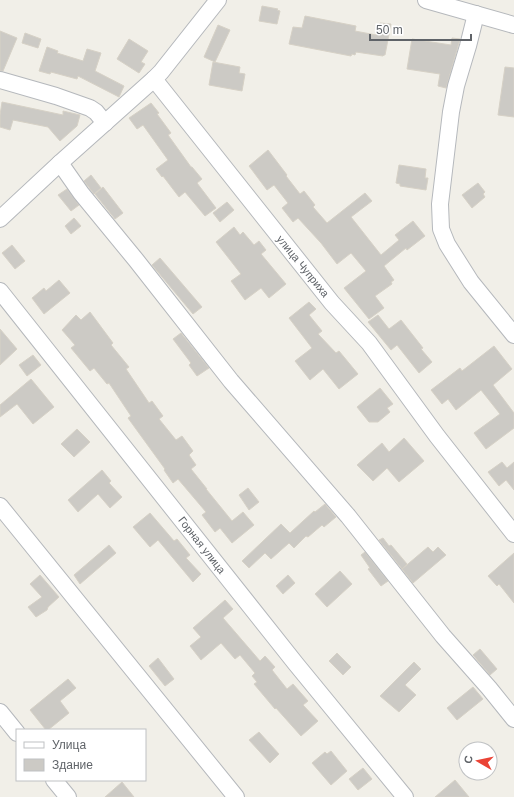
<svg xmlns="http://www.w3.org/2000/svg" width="514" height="797" font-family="Helvetica,sans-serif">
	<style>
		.building { fill: #cccac5; stroke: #d6d1c6 }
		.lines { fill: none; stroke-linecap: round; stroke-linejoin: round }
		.minor-casing { stroke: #b5b8bc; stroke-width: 18 }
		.minor { stroke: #fff; stroke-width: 16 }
		.labels { text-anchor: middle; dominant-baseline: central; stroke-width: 3; stroke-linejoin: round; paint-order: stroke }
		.street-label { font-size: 11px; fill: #5f6368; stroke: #fff }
	</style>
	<rect width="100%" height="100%" fill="#f1efe8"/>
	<g class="building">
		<path d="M262,6L278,9L277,10L280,11L277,24L259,21Z"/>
		<path d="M305,16L356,26L355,31L376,35L377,32H379L380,23L391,24L385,55H384L383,56L356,52L355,55L352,54L351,56L289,44L293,27L302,28Z"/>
		<path d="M218,25L230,30L215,62L204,57Z"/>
		<path d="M0,31L17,38L3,71H0Z"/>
		<path d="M25,33L41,39L38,48L22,43Z"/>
		<path d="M452,38L460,39L446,88L438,86L440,74L407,69L412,39L451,45Z"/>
		<path d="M129,39L148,51L141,62L145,64L139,73L117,59Z"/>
		<path d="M47,47L58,51L57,53L83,61L87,49L101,53L95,71L124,86L119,97L78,76L77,79L51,72L50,74L39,71Z"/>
		<path d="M213,62L240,67L239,73L245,74L242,91L209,85Z"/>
		<path d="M505,67L514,68V117L498,115Z"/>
		<path d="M2,102L63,115V111L80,115L77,126L60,141L48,127L13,120L10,130L0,127V115Z"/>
		<path d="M151,103L159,113L157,114L171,133L168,135L191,167H192L202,179L197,183L216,208L205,216L185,192L179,197L163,176L162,177L156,169L168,160L143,125L137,129L129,118Z"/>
		<path d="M268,150L287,175L286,176L300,194L304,191L315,205L313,207L327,223L365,193L372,201L351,217L381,255L399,240L395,235L413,221L425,236L407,250L406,248L384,266L394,280L391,282L392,284L375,296L384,308L369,319L344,288L366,271L351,253L337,264L321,243L298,218L293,222L282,208L288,203L274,185L267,190L249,166Z"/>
		<path d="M399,165L426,169L425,178H428L426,190L400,186V184L396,183Z"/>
		<path d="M91,175L101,188L94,194L84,181Z"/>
		<path d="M478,183L485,192L483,194L485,197L472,208L462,195Z"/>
		<path d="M103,187L123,213L115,219L95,194Z"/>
		<path d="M67,189L79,205L71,211L58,195Z"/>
		<path d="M227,202L234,210L220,222L213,213Z"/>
		<path d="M74,218L81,226L71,234L65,226Z"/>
		<path d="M234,227L240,235L243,232L254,245L259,241L266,250L261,254L286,284L269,298L261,288L245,300L231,281L241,274L216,242Z"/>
		<path d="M12,245L25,261L15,269L2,253Z"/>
		<path d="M160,258L202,307L193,314L152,265Z"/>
		<path d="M59,280L70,293L44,314L32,298L44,288L46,291Z"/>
		<path d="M309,302L316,309L309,315L322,331L318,334L336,353L339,351L358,374L339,389L323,369L310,380L295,361L312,348L289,318Z"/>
		<path d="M90,312L113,343L111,345L129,367L126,369L149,403L152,401L163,416L159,419L176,440L182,436L193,451L189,455L196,465L191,469L207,489H206L232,521L243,512L254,525L232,543L220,528L215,532L202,515L206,512L178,479L173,483L164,470L165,469L128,418L131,416L109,383L107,384L94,368L90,371L71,348L75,345L62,330L76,315L81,320Z"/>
		<path d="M378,315L389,329L401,320L423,348L421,349L432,362L419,373L397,345L391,350L368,322Z"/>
		<path d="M0,329L17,349L0,365Z"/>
		<path d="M181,333L209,368L197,376L189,365L191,363L173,339Z"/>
		<path d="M494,346L512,369L493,385L514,413V428L486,449L474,433L500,414L481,390L456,410L448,399L442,404L431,390L460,368L462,371Z"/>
		<path d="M33,355L41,365L27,376L19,365Z"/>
		<path d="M31,379L54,407L33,424L17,404L0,417V405Z"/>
		<path d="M380,388L393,404L387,408L390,412L378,422H369L357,407Z"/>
		<path d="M77,429L90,442L74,457L61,444Z"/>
		<path d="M404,438L424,461L399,482L387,468L373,481L357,465L382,443L389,452Z"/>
		<path d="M502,462L507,468L514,462V490L506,480L499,486L488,472Z"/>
		<path d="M102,470L111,481L109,483L122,497L110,508L98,494L78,512L68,500Z"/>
		<path d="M248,488L259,502L249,510L239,495Z"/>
		<path d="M325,504L336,517L324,527L322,525L308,537L306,536L294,548L289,543L271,559L265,553L249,568L242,561L281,524L290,533L314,511L315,512Z"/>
		<path d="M150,513L174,541L177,539L190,555L186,558L201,574L193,582L158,540L150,547L133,527Z"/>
		<path d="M383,538L389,546L391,545L407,564L402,569L379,540Z"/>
		<path d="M109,545L116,553L80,584L74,575Z"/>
		<path d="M428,547L433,552L438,547L446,555L413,583L402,569Z"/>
		<path d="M365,552L388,581L381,586L368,569L370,568L361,555Z"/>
		<path d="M514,553V603L499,584L497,586L488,576Z"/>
		<path d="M340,571L352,584L327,607L315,594Z"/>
		<path d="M40,575L59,597L48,607L47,610L36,617L28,607L42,597L30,584Z"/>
		<path d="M288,575L295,583L283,594L276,586Z"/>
		<path d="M225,600L233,609L223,618L260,661L265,656L275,667L272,670L287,689L293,684L308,701L303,705L318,721L301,736L276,708L275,709L254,684L257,682L252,676L255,673L240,655L235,659L221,643L201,660L190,646L201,637L193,628Z"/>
		<path d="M480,649L497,669L490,675L473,655Z"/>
		<path d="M337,653L351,667L343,675L329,661Z"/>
		<path d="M158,658L174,679L165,686L149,666Z"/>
		<path d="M414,662L421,669L405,685L416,695L399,712L380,696Z"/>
		<path d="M68,679L76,688L60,701L69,713L48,730H46L30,710Z"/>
		<path d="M473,687L483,699L457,720L447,708Z"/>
		<path d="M259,732L279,754L270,763L249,740Z"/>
		<path d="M331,751L347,771L331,785L312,763L325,752L327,754Z"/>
		<path d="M363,768L372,779L358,790L349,779Z"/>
		<path d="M455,780L469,797H435Z"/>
		<path d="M122,782L134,797H105Z"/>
	</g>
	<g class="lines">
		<defs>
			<g id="minor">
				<path d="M218,0L161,72L154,79L332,303L369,343L437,436L514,534"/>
				<path d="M426,0L514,25"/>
				<path d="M476,14L468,46L456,86L451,112L440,204L441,229L447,244L471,282L514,335"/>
				<path d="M0,80L56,96L90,108L96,112L105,123"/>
				<path d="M60,163L81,193L136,260L231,381L348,516L443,636L489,688L514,719"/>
				<path d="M0,219L60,163L154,79"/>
				<path d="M0,291L296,664L405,797"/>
				<path d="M0,506L236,797"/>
				<path d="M0,712L17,733"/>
				<path d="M54,780L68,797"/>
			</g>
		</defs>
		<use href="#minor" class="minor-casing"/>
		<use href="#minor" class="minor"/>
	</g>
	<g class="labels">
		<g class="street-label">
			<text transform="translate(303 266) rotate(51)">улица Чуприха</text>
			<text transform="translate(202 545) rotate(52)">Горная улица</text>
		</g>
	</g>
	<rect x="16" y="729" width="130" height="52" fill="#ffffff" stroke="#bfc1c3"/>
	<rect x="24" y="742" width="20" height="6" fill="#ffffff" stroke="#bfc1c3"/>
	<text x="52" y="749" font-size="12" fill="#5f6368">Улица</text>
	<rect x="24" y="759" width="20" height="12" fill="#cccac5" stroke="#bfc1c3"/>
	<text x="52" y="769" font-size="12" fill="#5f6368">Здание</text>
	<g transform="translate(478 761) rotate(279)"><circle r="19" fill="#ffffff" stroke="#bfc1c3"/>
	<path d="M0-3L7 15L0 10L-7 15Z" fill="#ea4335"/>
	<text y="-6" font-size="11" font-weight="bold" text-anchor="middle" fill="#5f6368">С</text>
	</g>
	<path d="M370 34v6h101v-6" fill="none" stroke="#5f6368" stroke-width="2"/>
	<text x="376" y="34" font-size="12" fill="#5f6368" stroke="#ffffff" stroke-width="3" paint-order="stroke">50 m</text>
</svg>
